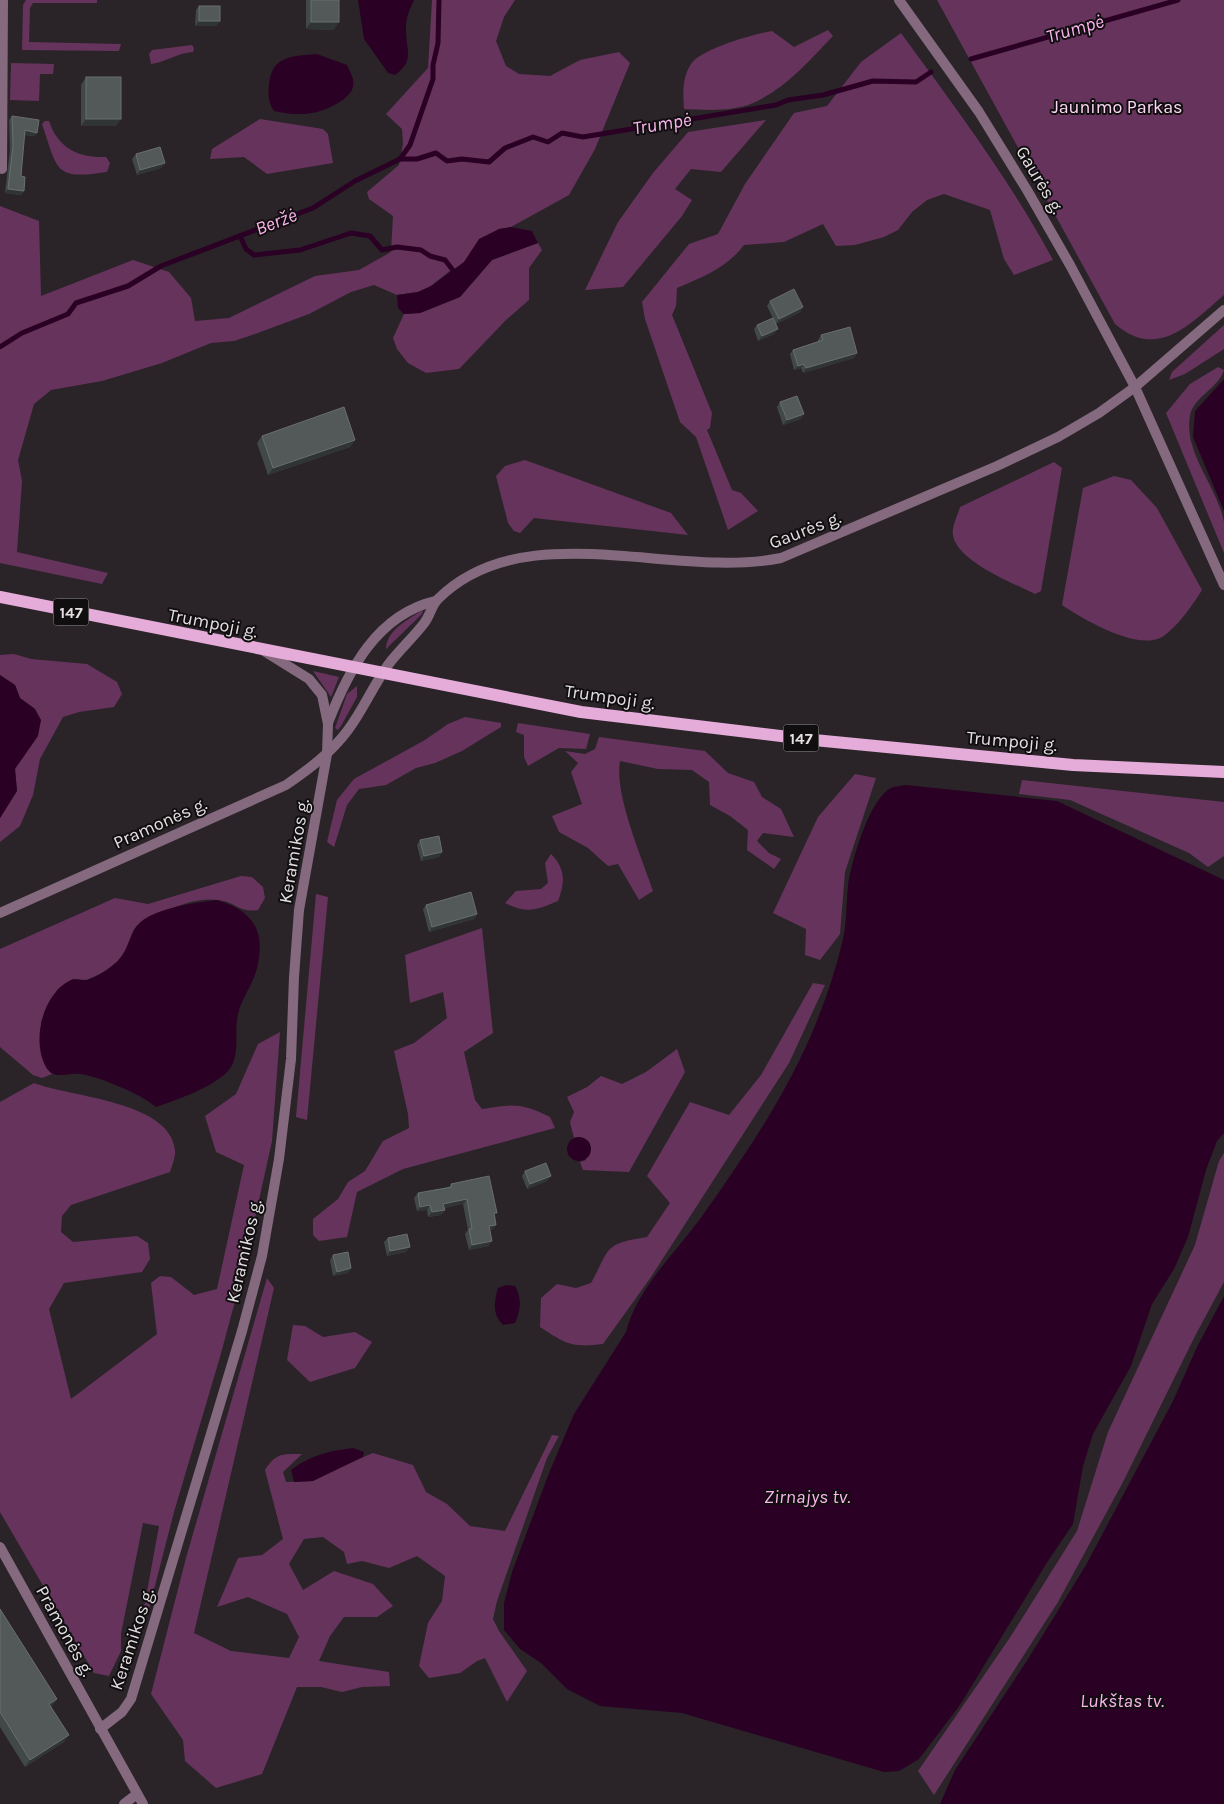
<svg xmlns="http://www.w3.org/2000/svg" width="1224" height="1804" font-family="Karla,sans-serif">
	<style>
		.green { fill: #66335d }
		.water { fill: #2a0124 }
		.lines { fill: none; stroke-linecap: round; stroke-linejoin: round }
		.stream { stroke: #2a0124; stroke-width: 5 }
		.street { stroke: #85697f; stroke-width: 10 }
		.primary { stroke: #e5abd9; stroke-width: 12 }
		.wall { fill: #414948 }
		.shaded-wall { fill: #313434 }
		.building { fill: #535958; stroke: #696e6e }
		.labels { text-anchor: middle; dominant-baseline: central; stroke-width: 4; stroke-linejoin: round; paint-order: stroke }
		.shield { fill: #110e10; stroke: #a4a0a3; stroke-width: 1 }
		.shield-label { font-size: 16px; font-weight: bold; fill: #e3dfe2 }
		.park-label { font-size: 18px; fill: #fcd7f3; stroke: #110e10 }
		.street-label { font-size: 18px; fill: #e3dfe2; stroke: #110e10 }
		.water-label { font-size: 19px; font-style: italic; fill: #fcb4ed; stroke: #110e10 }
	</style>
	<rect width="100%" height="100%" fill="#2a2429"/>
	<g class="green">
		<path d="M26,0H97V3H33L30,8L29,42L121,44L119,51L22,50L23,5Z"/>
		<path d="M432,0H515L504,17L496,41L506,66L519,74L550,76L580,60L619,52L630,63L595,149L569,195L511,227L499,229L458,268L452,269L431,286L418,292L397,295L374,285L351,292L309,314L255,334L234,341L211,343L162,363L102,381L51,390L34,404L18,460L22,481L17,552L108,573L102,584L0,563V206L39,221L41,296L133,260L169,272L191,298L195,321L229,318L315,276L359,270L391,252L393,216L369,199L367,192L399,165L403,144L402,129L386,114L428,68Z"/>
		<path d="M937,0H1224V295C1191,323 1158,361 1115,324Z"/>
		<path d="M828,30L833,36C809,61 785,89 753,103C732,112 706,110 684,109C683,94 682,78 691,64C701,49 754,34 772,31L794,47Z"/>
		<path d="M901,33C955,107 1010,180 1053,260L1014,275L1004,259L990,210L944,194L927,200L912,212L898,230L884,237L855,245L836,246L823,224L784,242L744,245C728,267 701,278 677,288L676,306L672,315L712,413L710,428L707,430L732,490L741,493L758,511L728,530L696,437L680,422L645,319L642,302L689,244L718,234L745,184L794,113L827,106L861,62Z"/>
		<path d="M192,45L194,48L193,52C177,53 166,62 151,64L149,54L152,50Z"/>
		<path d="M11,63L54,64L53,74H40L39,101L10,100Z"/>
		<path d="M260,119L323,129L328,134L333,163L267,174L244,157L210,159L212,149Z"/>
		<path d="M766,120L721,172L691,169L675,189L692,200L682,216L623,287L585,290L618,222L653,173L688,132Z"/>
		<path d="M45,121H49C58,148 78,158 106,157L110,163L107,172C54,180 58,171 42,124Z"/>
		<path d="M538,243L542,250L529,268V300L506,320L459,369L426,373L408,363L397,349L393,338L404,314L420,313L460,297L492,260Z"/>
		<path d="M1224,325V349L1185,374L1169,380L1172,372Z"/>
		<path d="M1218,367L1224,370C1219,388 1193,397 1190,416C1183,452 1218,488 1224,522C1224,531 1224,543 1224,553L1166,413L1190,384Z"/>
		<path d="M525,460L671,513L688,535L534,518L520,533L514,531L508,523L496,476L505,466Z"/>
		<path d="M1054,462L1062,468L1041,591L1035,594C1013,583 948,558 953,529C954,522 958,514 960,507Z"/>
		<path d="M1114,476L1131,480L1157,508L1202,590C1192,606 1180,623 1165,635C1141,654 1083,619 1062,605L1083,488Z"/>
		<path d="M421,611H423L422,614L386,649C387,630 406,621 421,611Z"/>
		<path d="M14,654L31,659L87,664L117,682L122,694L114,707L79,712L63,717L40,759L33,795L20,826L0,842V818L17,791L15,769L35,709L20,698L15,685L0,675V655Z"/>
		<path d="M313,671L339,677L331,697Z"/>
		<path d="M357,686V697L341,726L338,730L335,728L347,694Z"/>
		<path d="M465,717L501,723V727L462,751L435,763L416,768L386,785L359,789L347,805L334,847L327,842L337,800L354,779L425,740L448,724Z"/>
		<path d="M518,723L590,734L586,749L559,748L528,766L524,757V735L516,732Z"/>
		<path d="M599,737L705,751L728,773L754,782L762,797L781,809L794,837L763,833L757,841L769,853L781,859L774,869L747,850L748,830L730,816L710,805L709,782L692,770L658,769L620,761C614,794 642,858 653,891L639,900L618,864L608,866L588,848L559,832L552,816L582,804L571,772L578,763L565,751L585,754L595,749Z"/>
		<path d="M855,774L876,778L845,872L840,934L820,960L805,955L806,929L773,913L818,817Z"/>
		<path d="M1022,780L1224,802V856L1208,867L1189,853L1070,800L1019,794Z"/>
		<path d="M551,854C566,869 565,883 558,901C537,910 527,914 505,903L516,891L541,889L548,883L545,863Z"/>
		<path d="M241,876L252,877L263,887L265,898L258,910C239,913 236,902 218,900C188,896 159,915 134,929L129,946L117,962L106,971L87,980L73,979L58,989L47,1008L41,1022L46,1067L52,1074L42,1078L33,1075L0,1047V949L115,898L148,904Z"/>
		<path d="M316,894L328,897L307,1120L296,1117Z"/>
		<path d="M482,928L493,1033L464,1052L475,1100L482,1109C513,1104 521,1103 550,1117L555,1128L403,1169L357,1192L347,1237L319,1241L313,1235V1219L338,1199L348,1182L365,1171L383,1141L409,1128L408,1114L394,1051L414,1043L447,1018L443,992L410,1003L405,955Z"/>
		<path d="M813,983L825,985L789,1063L651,1277L603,1344C572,1348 566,1344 540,1327L541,1298L557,1284L576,1288L591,1283C611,1247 603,1244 647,1237L670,1203L647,1176L690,1102L729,1115L761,1075Z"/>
		<path d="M280,1032L272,1141L244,1268L220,1357L174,1512L149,1609L144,1608L159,1526L143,1523L121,1634V1651L109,1676L94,1673L0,1512V1102L34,1083C70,1097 170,1101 175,1150C176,1156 172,1166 170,1172L71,1205L62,1216L61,1232L73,1242L137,1236L148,1243L150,1259L142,1272L64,1283L49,1309L71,1399L157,1334L151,1283L160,1276L171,1277L194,1295L217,1289L244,1165L216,1152L205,1116L236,1094L258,1044Z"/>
		<path d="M677,1049L685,1072L629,1172L583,1170L580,1162L586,1160L577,1137L574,1138L570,1122L574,1112L567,1097L587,1087L601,1076L622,1084L646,1072Z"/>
		<path d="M1224,1153V1282L1195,1336L1123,1482L1058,1602L934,1795L918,1771L1009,1639L1077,1531L1108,1432L1195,1245L1219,1161Z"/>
		<path d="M267,1278L274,1288L194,1633L231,1651L289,1658L299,1637L287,1614L248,1597L217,1607L238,1558L262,1555L283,1539L265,1470C276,1453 282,1454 302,1454L283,1472L286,1482L313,1481L344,1465L373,1453L413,1465L426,1492L447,1504L470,1526L505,1531L552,1435L559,1436L547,1458L497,1601L493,1619L499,1631L527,1671L507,1702L485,1658L477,1661L460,1673L429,1678L419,1666L428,1623L442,1601L445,1576L417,1556L389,1568L362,1561L347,1564L344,1552L323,1537L304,1539L289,1564L303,1590L334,1571L373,1584L393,1606L377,1617H344L330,1636L319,1661L389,1672L390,1686L362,1687L342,1692L321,1687H297L262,1774L216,1788L185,1761L183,1740L151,1694L186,1558Z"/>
		<path d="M293,1325L305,1326L323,1337L355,1332L372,1342L355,1368L310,1382L287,1360Z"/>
	</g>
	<g class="water">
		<path d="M358,0H414C410,9 405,19 406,30C406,50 415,61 395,75L388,73L364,39Z"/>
		<path d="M317,54L347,65C350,72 355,79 353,87C352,92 347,96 344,99C322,115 300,117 274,111C268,102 268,95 269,84C272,55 293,56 317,54Z"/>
		<path d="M511,227L532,231L538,243L492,260L460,297L420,313L404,314L398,308L397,295L418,292L431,286L464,262L479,239L499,229Z"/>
		<path d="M1224,379V511L1193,437L1195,411Z"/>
		<path d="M0,675L15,685L20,698L35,709L41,720L38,736L15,769L17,791L0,818Z"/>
		<path d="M906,785L1057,801L1224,880V1133L1217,1141L1206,1170L1188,1237L1174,1269L1152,1304L1131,1366L1093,1434L1083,1466L1073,1524L1048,1561L960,1705L919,1759L899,1771L884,1772L682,1713L600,1706L567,1689L541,1663L520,1649L504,1630V1603L512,1572L549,1473L574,1414L626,1332C637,1289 674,1254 700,1219C745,1156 790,1090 818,1018C828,993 837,965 843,939C847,921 846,903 848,886C851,863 869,799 891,788C895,786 901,786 906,785Z"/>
		<path d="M217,900C253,911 266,930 257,968C253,984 242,998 238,1014C233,1035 243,1059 224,1075C206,1090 178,1099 156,1107C143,1095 98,1076 80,1074C68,1072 54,1081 46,1067C31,1040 43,993 71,980C76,978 81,981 86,980C95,978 106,971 113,965C126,956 127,943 134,930C146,908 195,903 217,900Z"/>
		<circle cx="579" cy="1149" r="12"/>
		<path d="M506,1285L515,1286C522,1299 521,1309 515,1323L503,1325C492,1314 494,1302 498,1288Z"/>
		<path d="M1224,1296V1804H940L955,1770L1028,1659L1086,1565L1173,1401L1197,1347Z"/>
		<path d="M353,1448L364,1452L363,1457L313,1481L294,1482L291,1470C310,1455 330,1451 353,1448Z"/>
	</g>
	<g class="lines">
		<g class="stream">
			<path d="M971,59L1178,0"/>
			<path d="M400,159H417L436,153L447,161L462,159L489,162L505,148L533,137L548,142L562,133L583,137L776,105L788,100L823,95L873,81L916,82L931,72"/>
			<path d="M240,236L246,249L254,255L300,250L351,233L370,236L382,250L397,247L421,250L430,256L445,260L452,269"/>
			<path d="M0,347L22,333L68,314L76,303L128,286L161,266L313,208L355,181L400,159L410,145L433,79V65L438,43L439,0"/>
		</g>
		<g class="street">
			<path d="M899,0L979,112L1027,190L1070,265L1135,387L1224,585"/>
			<path d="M2,169L3,0"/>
			<path d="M328,723C348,671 377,614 436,601"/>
			<path d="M0,913L286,785C309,769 331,753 348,730C363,710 373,686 388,665C399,650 414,637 425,622C430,615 432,605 438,599C525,513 672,580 781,558L997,466L1058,437L1099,413L1135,387L1224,310"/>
			<path d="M0,1547L143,1804"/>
			<path d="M100,1729L122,1712L131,1699L242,1331L262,1256L279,1159L291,1059L294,977L299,910L327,754L328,724L322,695L309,679L264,651"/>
			<path d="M124,1804L137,1794"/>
		</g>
		<path class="primary" d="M0,597L581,712L814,740L1073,765L1224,772"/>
	</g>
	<g class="wall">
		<path d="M306,0H339L334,30L306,29Z"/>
		<path d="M199,6L220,21L216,26H195L196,10Z"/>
		<path d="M86,77L116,126H81V85Z"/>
		<path d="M12,116L37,133L34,136L24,135L21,176L24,191L21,195L5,193L10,150L9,120Z"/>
		<path d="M136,154L165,163L161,168L137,175L132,159Z"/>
		<path d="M770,301L803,307L800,312L776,324L767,306Z"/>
		<path d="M757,325L774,334L758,341L754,329Z"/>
		<path d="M821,335L857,353L854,358L803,373L801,368L794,370L790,354L793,350L818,342V340Z"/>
		<path d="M780,402L801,419L783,425L777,407Z"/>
		<path d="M262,436L355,440L350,447L268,475L257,443Z"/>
		<path d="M420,840L442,852L439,857L421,861L417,845Z"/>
		<path d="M426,905L477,914L474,919L429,932L423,909Z"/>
		<path d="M525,1171L547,1181L527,1189L522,1176Z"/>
		<path d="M451,1184L495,1216L496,1225L493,1229L490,1230L489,1246L469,1250L465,1234L468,1230L463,1204L444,1208L445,1210L441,1215L428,1217L427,1210L417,1211L414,1198L418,1193L449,1187Z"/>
		<path d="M388,1238L406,1252L387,1256L384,1242Z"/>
		<path d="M333,1255L351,1268L348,1273L333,1276L330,1260Z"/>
		<path d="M0,1609L57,1699L51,1707L64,1742L25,1767L0,1727Z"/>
	</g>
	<g class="shaded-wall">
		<path d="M199,21H220L216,26H195Z"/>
		<path d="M311,22H339L334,30L306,29Z"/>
		<path d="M86,119H121L116,126H81Z"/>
		<path d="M25,130L37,133L34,136L22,134Z"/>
		<path d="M165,163L161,168L137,175L140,170Z"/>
		<path d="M8,189L24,191L21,195L5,193Z"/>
		<path d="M803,307L800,312L776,324L779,319Z"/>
		<path d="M778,329L774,334L758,341L762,336Z"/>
		<path d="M857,353L854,358L803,373L806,368Z"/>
		<path d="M804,364L801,368L794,370L798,366Z"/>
		<path d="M804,414L801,419L783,425L787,420Z"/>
		<path d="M355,440L350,447L268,475L273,468Z"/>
		<path d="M442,852L439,857L421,861L424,856Z"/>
		<path d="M477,914L474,919L429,932L432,927Z"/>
		<path d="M551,1176L547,1181L527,1189L530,1184Z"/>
		<path d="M467,1199L463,1204L440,1209L443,1204Z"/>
		<path d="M430,1205L427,1210L417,1211L420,1207Z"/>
		<path d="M445,1210L441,1215L428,1217L432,1212Z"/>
		<path d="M496,1225L493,1229L486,1231L489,1226Z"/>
		<path d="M492,1241L489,1246L469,1250L472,1245Z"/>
		<path d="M410,1247L406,1252L387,1256L390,1251Z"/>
		<path d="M351,1268L348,1273L333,1276L337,1272Z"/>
		<path d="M57,1699L52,1706L44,1711L49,1704Z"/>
		<path d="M69,1735L64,1742L25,1767L30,1760Z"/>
	</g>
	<g class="building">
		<rect x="311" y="0" width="28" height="22"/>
		<rect x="199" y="6" width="21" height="15"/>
		<rect x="86" y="77" width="35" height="42"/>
		<path d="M12,116L39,120L37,133L25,130L21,176L25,177L24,191L8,189L13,146Z"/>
		<path d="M160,147L165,163L140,170L136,154Z"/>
		<path d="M794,289L803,307L779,319L770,301Z"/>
		<path d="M773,318L778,329L762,336L757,325Z"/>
		<path d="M850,327L857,353L806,368L804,364L798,366L793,350L823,340L821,335Z"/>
		<path d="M797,396L804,414L787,420L780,402Z"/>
		<path d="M344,407L355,440L273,468L262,436Z"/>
		<path d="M439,836L442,852L424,856L420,840Z"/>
		<path d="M471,892L477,914L432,927L426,905Z"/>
		<path d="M546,1163L551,1176L530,1184L525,1171Z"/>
		<path d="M489,1176L497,1213H494L496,1225L489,1226L492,1241L472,1245L469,1229H472L467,1199L443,1204L445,1210L432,1212L430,1205L420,1207L418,1193L452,1187L451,1184Z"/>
		<path d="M407,1234L410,1247L390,1251L388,1238Z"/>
		<path d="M348,1252L351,1268L337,1272L333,1255Z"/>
		<path d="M0,1609L57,1699L49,1704L69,1735L30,1760L0,1712Z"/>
	</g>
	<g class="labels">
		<g class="shield">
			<rect x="53.5" y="598.5" width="35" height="27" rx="4"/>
			<rect x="783.5" y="724.5" width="35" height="27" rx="4"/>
		</g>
		<g class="shield-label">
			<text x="71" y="612">147</text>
			<text x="801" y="738">147</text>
		</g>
		<g class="park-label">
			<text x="1117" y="107">Jaunimo Parkas</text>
		</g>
		<g class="street-label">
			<text transform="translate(1040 180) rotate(59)">Gaurės g.</text>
			<text transform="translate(805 530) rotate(-21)">Gaurės g.</text>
			<text transform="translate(213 623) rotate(11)">Trumpoji g.</text>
			<text transform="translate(610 697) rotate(8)">Trumpoji g.</text>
			<text transform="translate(1012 741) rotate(5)">Trumpoji g.</text>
			<text transform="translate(160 823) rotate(-24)">Pramonės g.</text>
			<text transform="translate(294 851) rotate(-80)">Keramikos g.</text>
			<text transform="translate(244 1251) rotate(-77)">Keramikos g.</text>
			<text transform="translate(65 1631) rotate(61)">Pramonės g.</text>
			<text transform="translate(132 1639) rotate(-72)">Keramikos g.</text>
		</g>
		<g class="water-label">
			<text transform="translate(1075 29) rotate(-16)">Trumpė</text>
			<text transform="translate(662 124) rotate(-9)">Trumpė</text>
			<text transform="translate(276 222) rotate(-21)">Beržė</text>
			<text x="807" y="1497">Zirnajys tv.</text>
			<text x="1122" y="1701">Lukštas tv.</text>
		</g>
	</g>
</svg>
